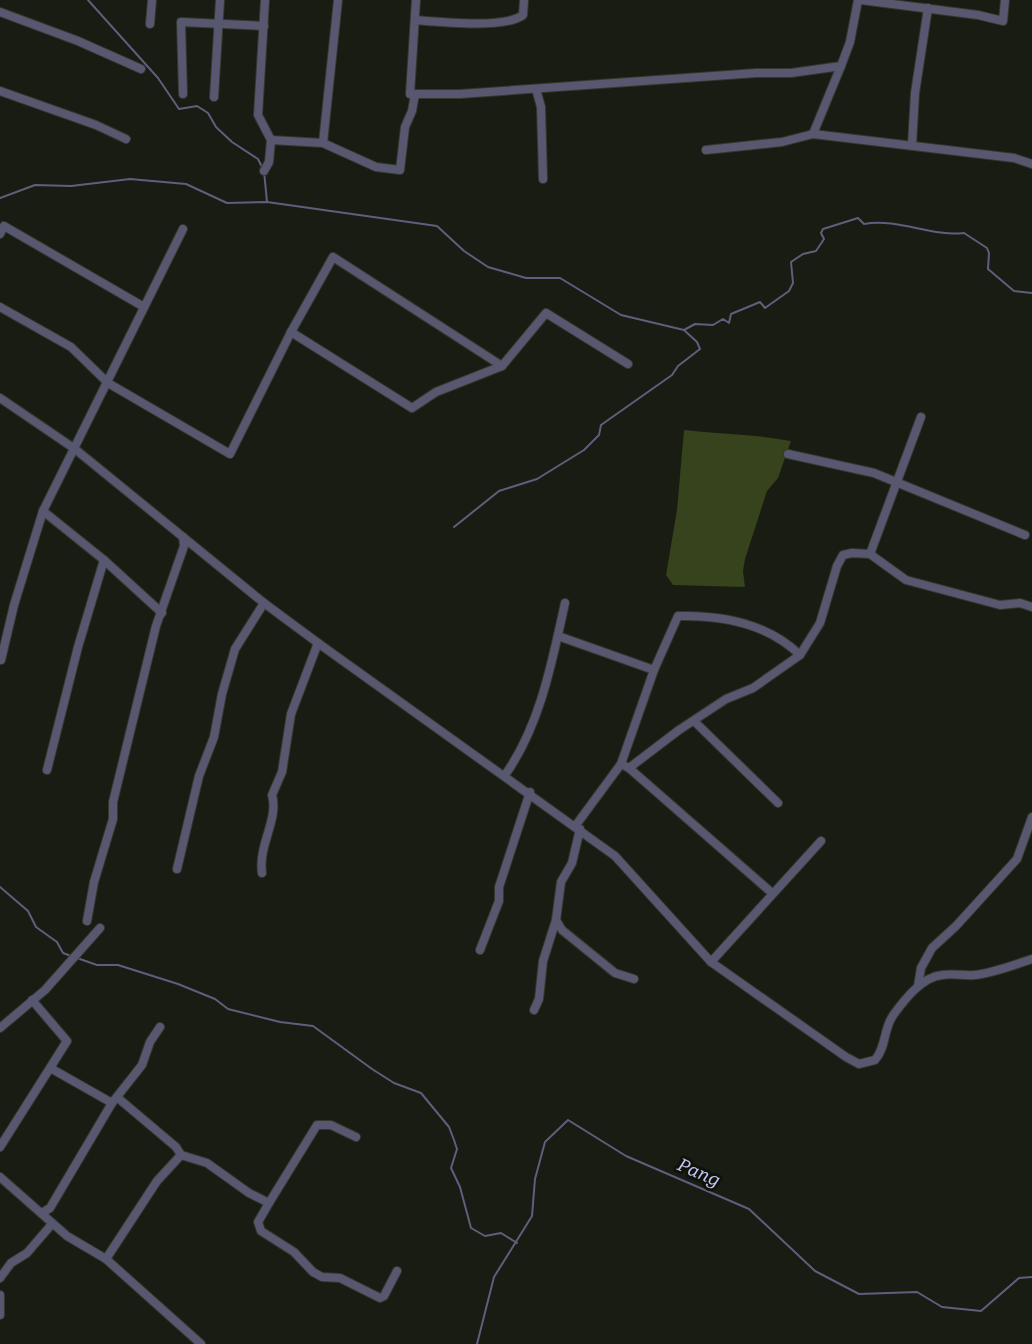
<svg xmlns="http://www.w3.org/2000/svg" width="1032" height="1344" font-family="'Roboto Serif',serif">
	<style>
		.green { fill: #36431c }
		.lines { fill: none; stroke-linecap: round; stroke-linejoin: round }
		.stream { stroke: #605d7d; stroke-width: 2 }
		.minor-casing { stroke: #34382e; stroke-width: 10 }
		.minor { stroke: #575870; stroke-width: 8 }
		.labels { text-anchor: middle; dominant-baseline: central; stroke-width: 6; stroke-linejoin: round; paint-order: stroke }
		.water-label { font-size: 18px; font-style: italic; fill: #c5c6f8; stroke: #101309 }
	</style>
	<rect width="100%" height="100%" fill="#181c12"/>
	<path class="green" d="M684,430C720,434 755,434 791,441L778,478L767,491L745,559L743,571L745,587L673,585L666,575L677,510Z"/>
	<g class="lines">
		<g class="stream">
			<path d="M88,0L158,78L179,109L197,106L208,113L216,127L232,142L258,159L264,171L267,202"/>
			<path d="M0,198L35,185L71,186L130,179L186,184L227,203L267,202L437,226L464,251L488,267L526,278H560L621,315L684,330L695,324L713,325L723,319L729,323L731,314L760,302L765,308L789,291L793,283L791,262L803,254L816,251L824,239L821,233L823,229L858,218L864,224C899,218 931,237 964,233L987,248L989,253L988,269L1014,291L1032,293"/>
			<path d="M454,527L499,491L537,479L584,450L599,435L601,425L672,375L678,366L700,349L697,342L684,330"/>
			<path d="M0,887L28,911L36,927L57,942L63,953L71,956"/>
			<path d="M77,958L97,965H118L178,984L215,999L228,1009L280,1022L313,1026L372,1069L394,1083L421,1093L449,1127L454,1140L457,1149L451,1168L460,1187L471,1228L485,1236L501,1233L517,1243"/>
			<path d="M477,1344L494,1277L532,1216L535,1179L545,1142L568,1120L626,1156L749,1209L815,1271L859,1294L917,1292L942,1307L981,1311L1019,1278L1032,1277"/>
		</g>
		<defs>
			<g id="minor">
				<path d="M416,0L410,94H460L756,73H791L841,66L850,42L858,0"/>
				<path d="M861,0L978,15L1003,21L1005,0"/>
				<path d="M0,12L78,41L141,69"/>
				<path d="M415,20C439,22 505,29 523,15L524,0"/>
				<path d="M150,24L152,0"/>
				<path d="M536,89L541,107L543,179"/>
				<path d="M0,91L96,125L126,139"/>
				<path d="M183,94L181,22L264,26"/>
				<path d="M214,97L220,0"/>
				<path d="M813,134L841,66"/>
				<path d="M271,140L323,143L376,167L400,170L405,127L412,111L415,94"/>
				<path d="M323,143L338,0"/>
				<path d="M912,145L915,93L928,8"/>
				<path d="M706,150L782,142L813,134L1014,158L1032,164"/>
				<path d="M264,171L269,162L271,140L258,115L265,0"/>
				<path d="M0,234L4,226L144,307"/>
				<path d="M0,307L71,347L108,383L230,454L291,332L333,257L502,366"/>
				<path d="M291,332L412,408L436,392L502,366L546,313L628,364"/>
				<path d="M0,398L75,449L264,603L318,643L615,856L711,962L846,1057L859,1064L875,1060C887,1046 883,1028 894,1014C905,999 922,977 942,975C953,973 964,976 975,975C993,973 1014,965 1032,959"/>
				<path d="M788,454L874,473L1025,535"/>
				<path d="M43,511L104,560L162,613"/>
				<path d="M870,554L921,417"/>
				<path d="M558,636L654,670"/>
				<path d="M1,660L14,605L43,511L183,229"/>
				<path d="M694,721L778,803"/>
				<path d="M621,764L629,768L679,730L726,699L753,688L800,655L820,623L837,566L843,555L852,553L870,554L906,580L1000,605L1020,603L1032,607"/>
				<path d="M629,768L772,893"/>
				<path d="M47,770L78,647L104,560"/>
				<path d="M505,775C540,726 552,662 565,603"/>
				<path d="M576,825L621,764L654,670L678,616C723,615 767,623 800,655"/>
				<path d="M177,869L199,776L214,737L222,694L235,649L264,603"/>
				<path d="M262,873C258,845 279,819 272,795L282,772L291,714L318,643"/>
				<path d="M556,920L562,930L615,973L634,979"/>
				<path d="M87,921L94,882L113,819V802L156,626L184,546L183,537"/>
				<path d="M480,950L499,901V887L530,792"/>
				<path d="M711,962L821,841"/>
				<path d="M918,986L921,968L932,948L956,926L1017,859L1032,817"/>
				<path d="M534,1010L539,999L543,961L556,920L561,882L572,863L580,829"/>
				<path d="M0,1028L45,990L100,928"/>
				<path d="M52,1069L112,1103"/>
				<path d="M118,1098L176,1147L181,1155L207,1163L249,1193L269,1203L258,1222L261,1231L294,1252L313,1272L322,1277L340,1278L380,1298L384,1296L397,1271"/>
				<path d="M0,1147L67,1041L32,1000"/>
				<path d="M0,1177L67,1236L106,1259L201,1344"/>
				<path d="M269,1203L317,1125H331L356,1137"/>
				<path d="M42,1213L50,1208L112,1103L142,1065L150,1042L160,1027"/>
				<path d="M106,1259L157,1181L181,1155"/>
				<path d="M0,1278L11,1263L27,1253L52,1224"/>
				<path d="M0,1295V1315"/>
			</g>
		</defs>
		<use href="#minor" class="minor-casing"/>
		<use href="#minor" class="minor"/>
	</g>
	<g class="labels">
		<g class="water-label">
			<text transform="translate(699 1172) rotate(23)">Pang</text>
		</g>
	</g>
</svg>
